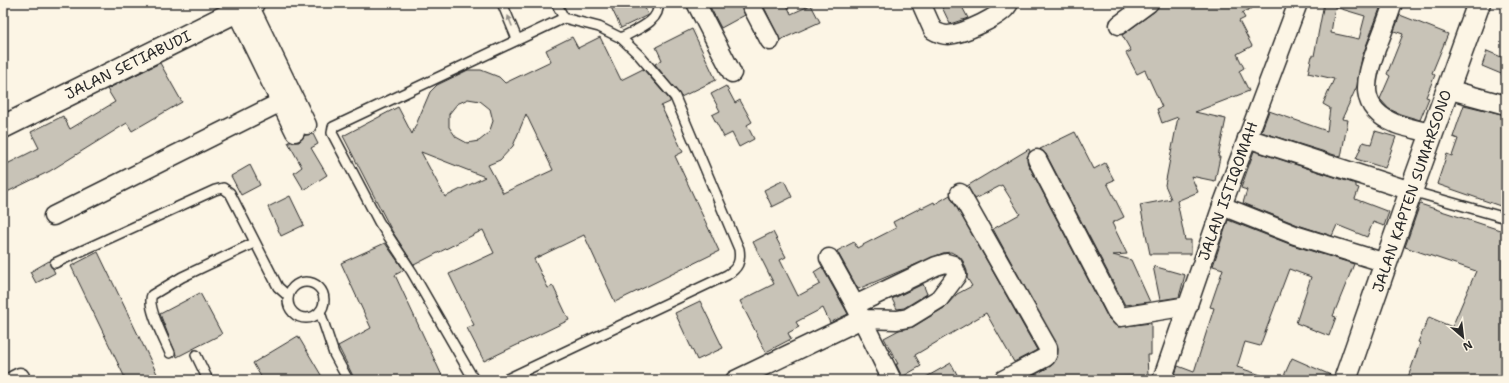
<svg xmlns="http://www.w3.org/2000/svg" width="1509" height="383" font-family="'Shantell Sans',sans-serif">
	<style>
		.building { fill: #c8c3b7; stroke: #2b2b2b; fill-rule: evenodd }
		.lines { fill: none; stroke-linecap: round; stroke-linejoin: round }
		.service-casing { stroke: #2b2b2b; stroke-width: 12 }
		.minor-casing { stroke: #2b2b2b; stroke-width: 21 }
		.tertiary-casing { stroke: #2b2b2b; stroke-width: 25 }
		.trunk-casing { stroke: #2b2b2b; stroke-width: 25 }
		.service { stroke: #fcf5e5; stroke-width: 9 }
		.minor { stroke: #fcf5e5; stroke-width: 18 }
		.tertiary { stroke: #fcf5e5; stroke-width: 22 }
		.trunk { stroke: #fcf5e5; stroke-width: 22 }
		.oneway { fill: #949088 }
		.labels { text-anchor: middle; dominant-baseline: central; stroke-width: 4; stroke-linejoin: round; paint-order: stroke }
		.street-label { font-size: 15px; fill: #2b2b2b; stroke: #fcf5e5 }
	</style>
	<rect width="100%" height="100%" fill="#fcf5e5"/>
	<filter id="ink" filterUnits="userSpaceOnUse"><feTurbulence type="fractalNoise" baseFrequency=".025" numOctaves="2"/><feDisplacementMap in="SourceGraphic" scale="8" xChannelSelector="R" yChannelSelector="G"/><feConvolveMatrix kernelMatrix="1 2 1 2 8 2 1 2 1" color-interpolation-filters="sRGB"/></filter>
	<g filter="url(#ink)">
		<g class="building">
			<path d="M609,3H643L648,15L621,28Z"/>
			<path d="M708,3H740L745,15L721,28Z"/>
			<path d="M762,3H786L791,14L811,5L820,22L780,40Z"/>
			<path d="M940,3H960L968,18L950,24Z"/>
			<path d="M1164,3H1262L1242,13L1245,18L1239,21L1252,46L1237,54L1244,68L1239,71L1249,91L1195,112L1226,119L1218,157H1220L1215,181L1191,176L1198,192L1177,201L1185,240H1191V254H1150L1140,205L1171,199L1165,185L1178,117L1162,123L1157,109L1162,107L1145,70L1137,74L1126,53L1131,51L1122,35L1155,11L1159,6Z"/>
			<path d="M1324,3H1382L1362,57L1357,86L1342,119L1348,120L1341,157L1261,132L1269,111L1327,131L1330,108L1323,104L1334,79L1308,73L1312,56H1314ZM1335,7L1365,16L1359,39L1331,33Z"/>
			<path d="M1400,15L1448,34L1432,73L1435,75L1426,97L1429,98L1420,120L1400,114L1389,109L1380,99L1390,76L1387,74L1403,34L1394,31Z"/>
			<path d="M692,29L716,80L681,97L655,64L662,60L656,47Z"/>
			<path d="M572,37L578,48L600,37L621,80L643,69L670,100V102L661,106L683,152L675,156L719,251L615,302L584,235L534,259L548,288L553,286L569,320L484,361L467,328L474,325L449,274L494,253L483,230L414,265L392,231L343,136L398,107L412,134L430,92L437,85L468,70H481L499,77L505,83L551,61L546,50ZM468,99L480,101L490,109L493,121L489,133L479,141L467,143L456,137L449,127V114L457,104ZM526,114L553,170L503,193L488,165L500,160L513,146ZM421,152L485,177L445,197Z"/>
			<path d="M1487,51L1506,59V76L1482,66Z"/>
			<path d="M160,63L182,102L132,131L127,123L50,171L3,194V166L39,148L31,132L63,116L70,129L115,102L107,89Z"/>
			<path d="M726,86L735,103L740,100L752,122L747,125L754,139L739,147L732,133L724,137L712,115L720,111L711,94Z"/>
			<path d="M1464,105L1506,115V208L1437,184L1447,154L1452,156L1458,139L1453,137Z"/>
			<path d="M1375,131L1396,137L1385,168L1356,159L1363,142L1371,144Z"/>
			<path d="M1075,132L1094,169L1105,163L1114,180L1107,183L1124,217L1112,223L1127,254L1113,255L1131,260L1150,302L1125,305L1046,154L1040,149Z"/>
			<path d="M313,134L318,144L311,148L327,175L304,190L294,173L302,167L288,142H299L305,135Z"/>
			<path d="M1029,149L1030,151L1027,158L1028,164L1108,318L1118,327L1151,323V355H1147L1148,376L1093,377L1094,380H1025L1051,366L1057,358L1058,348L993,229L1020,214L1002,185L975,199L967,186Z"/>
			<path d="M1254,151L1356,184V187L1359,188L1355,199L1389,212L1384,226L1373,222L1367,237L1337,225L1332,236L1298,225L1243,203L1247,190L1241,188Z"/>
			<path d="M250,165L260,185L241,195L231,176Z"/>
			<path d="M784,180L792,197L772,207L764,190Z"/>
			<path d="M950,195L1037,350L1014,362L986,313L915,355L921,366L902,377L896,364H898L884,338L899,330L913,327L944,308L957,294L972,286L967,278V271L963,261L960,257L951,252L943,253L858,289L837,251L854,242L857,248L896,228L893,222L922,207V208L934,202L935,204Z"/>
			<path d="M290,196L304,225L281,236L268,207Z"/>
			<path d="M1420,204L1506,232V380H1407L1420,343L1418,342L1429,317L1452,327L1476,271L1405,247Z"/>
			<path d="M1228,220L1292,245L1354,264L1333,316L1336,317L1329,336L1296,323L1311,277L1289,269L1260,346L1245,342L1237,367L1270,378V380H1173L1178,366L1194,372L1214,308L1210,307L1223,269L1213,266Z"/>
			<path d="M773,232L786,257L780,260L798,296L820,284L814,272L822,267L848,314L830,323L823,308L796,322L799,327L788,333L791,339L766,352L740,301L774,284L753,242Z"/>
			<path d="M385,243L404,270L395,275L444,380H355L338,346L371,328L341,263Z"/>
			<path d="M98,252L160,380H126L71,266Z"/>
			<path d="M49,261L55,273L36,283L30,272Z"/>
			<path d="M1153,266L1185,275L1179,297L1160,300Z"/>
			<path d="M923,284L927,294L904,308L897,309L892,299Z"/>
			<path d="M200,293L222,334L177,357L160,314Z"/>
			<path d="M700,301L723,348L697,360L675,313Z"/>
			<path d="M298,336L324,380H263L253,363Z"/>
			<path d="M1292,358L1333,376V380H1282Z"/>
			<path d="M951,363L960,380H921Z"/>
		</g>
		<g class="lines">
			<defs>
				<g id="service">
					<path d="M502,3L517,39"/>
					<path d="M556,3L564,18"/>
					<path d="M621,38C635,30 661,22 658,3"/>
					<path d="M1411,191L1506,218"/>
					<path d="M55,263L215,190L223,188L230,193L278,287L288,296"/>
					<circle cx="306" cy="300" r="18"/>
					<path d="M320,312L334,354L348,380"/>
					<path d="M170,353C165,341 146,306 152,295L182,277L254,243"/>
					<path d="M196,355L208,380"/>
					<path d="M474,380L412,272L379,222L332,133L333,127L564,18L599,27L621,38L639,55L675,97L739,249C741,262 738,268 727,275L505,380"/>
				</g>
				<g id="minor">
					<path d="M696,3L732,73"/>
					<path d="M750,3L770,41"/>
					<path d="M921,3L933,30C938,33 943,35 948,35C962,34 1004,16 1009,3"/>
					<path d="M1393,3C1388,18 1382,34 1376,49C1365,81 1357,108 1396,124C1407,128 1420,130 1431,133"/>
					<path d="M249,5L307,125"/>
					<path d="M236,11L295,132"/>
					<path d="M1119,25L1149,3"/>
					<path d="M1447,89L1506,105"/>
					<path d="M1247,138L1411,191"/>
					<path d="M1037,159L1116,311L1121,317L1188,306"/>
					<path d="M960,193L1048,348V353L1046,357L1003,380"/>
					<path d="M1222,206L1295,235L1386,263"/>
					<path d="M53,216L281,102"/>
					<path d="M829,258L855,305L892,380"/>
					<path d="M14,380L20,377"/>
					<path d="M735,380L862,319L897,320L908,318L939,299L957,275L953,265L946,263L936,266L855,305"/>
					<path d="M1162,380L1222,206L1298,3"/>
				</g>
				<path id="tertiary" d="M3,127L253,3"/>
				<path id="trunk" d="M1345,380L1411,191L1479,3"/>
			</defs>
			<use href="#service" class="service-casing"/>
			<use href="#minor" class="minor-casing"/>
			<use href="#tertiary" class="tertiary-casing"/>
			<use href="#trunk" class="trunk-casing"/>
			<use href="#service" class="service"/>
			<use href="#minor" class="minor"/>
			<use href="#tertiary" class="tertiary"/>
			<use href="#trunk" class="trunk"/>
		</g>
		<defs><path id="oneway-solid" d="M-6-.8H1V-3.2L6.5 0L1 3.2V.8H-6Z"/></defs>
		<use class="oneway" href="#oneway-solid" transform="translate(510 21) rotate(-112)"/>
	</g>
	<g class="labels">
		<g class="street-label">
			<text transform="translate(128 65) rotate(-26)">JALAN SETIABUDI</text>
			<text transform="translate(1228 191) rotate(-70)">JALAN ISTIQOMAH</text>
			<text transform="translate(1412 191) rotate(-71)">JALAN KAPTEN SUMARSONO</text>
		</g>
	</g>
	<rect width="1509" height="383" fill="none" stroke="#fcf5e5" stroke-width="16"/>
	<rect x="8" y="8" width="1493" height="367" fill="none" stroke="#2b2b2b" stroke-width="1.5" filter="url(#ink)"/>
	<g transform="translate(1463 337) rotate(152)" stroke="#fcf5e5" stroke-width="3" paint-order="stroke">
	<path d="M0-3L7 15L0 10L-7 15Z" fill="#2b2b2b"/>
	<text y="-6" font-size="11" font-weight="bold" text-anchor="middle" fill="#2b2b2b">N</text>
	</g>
</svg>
